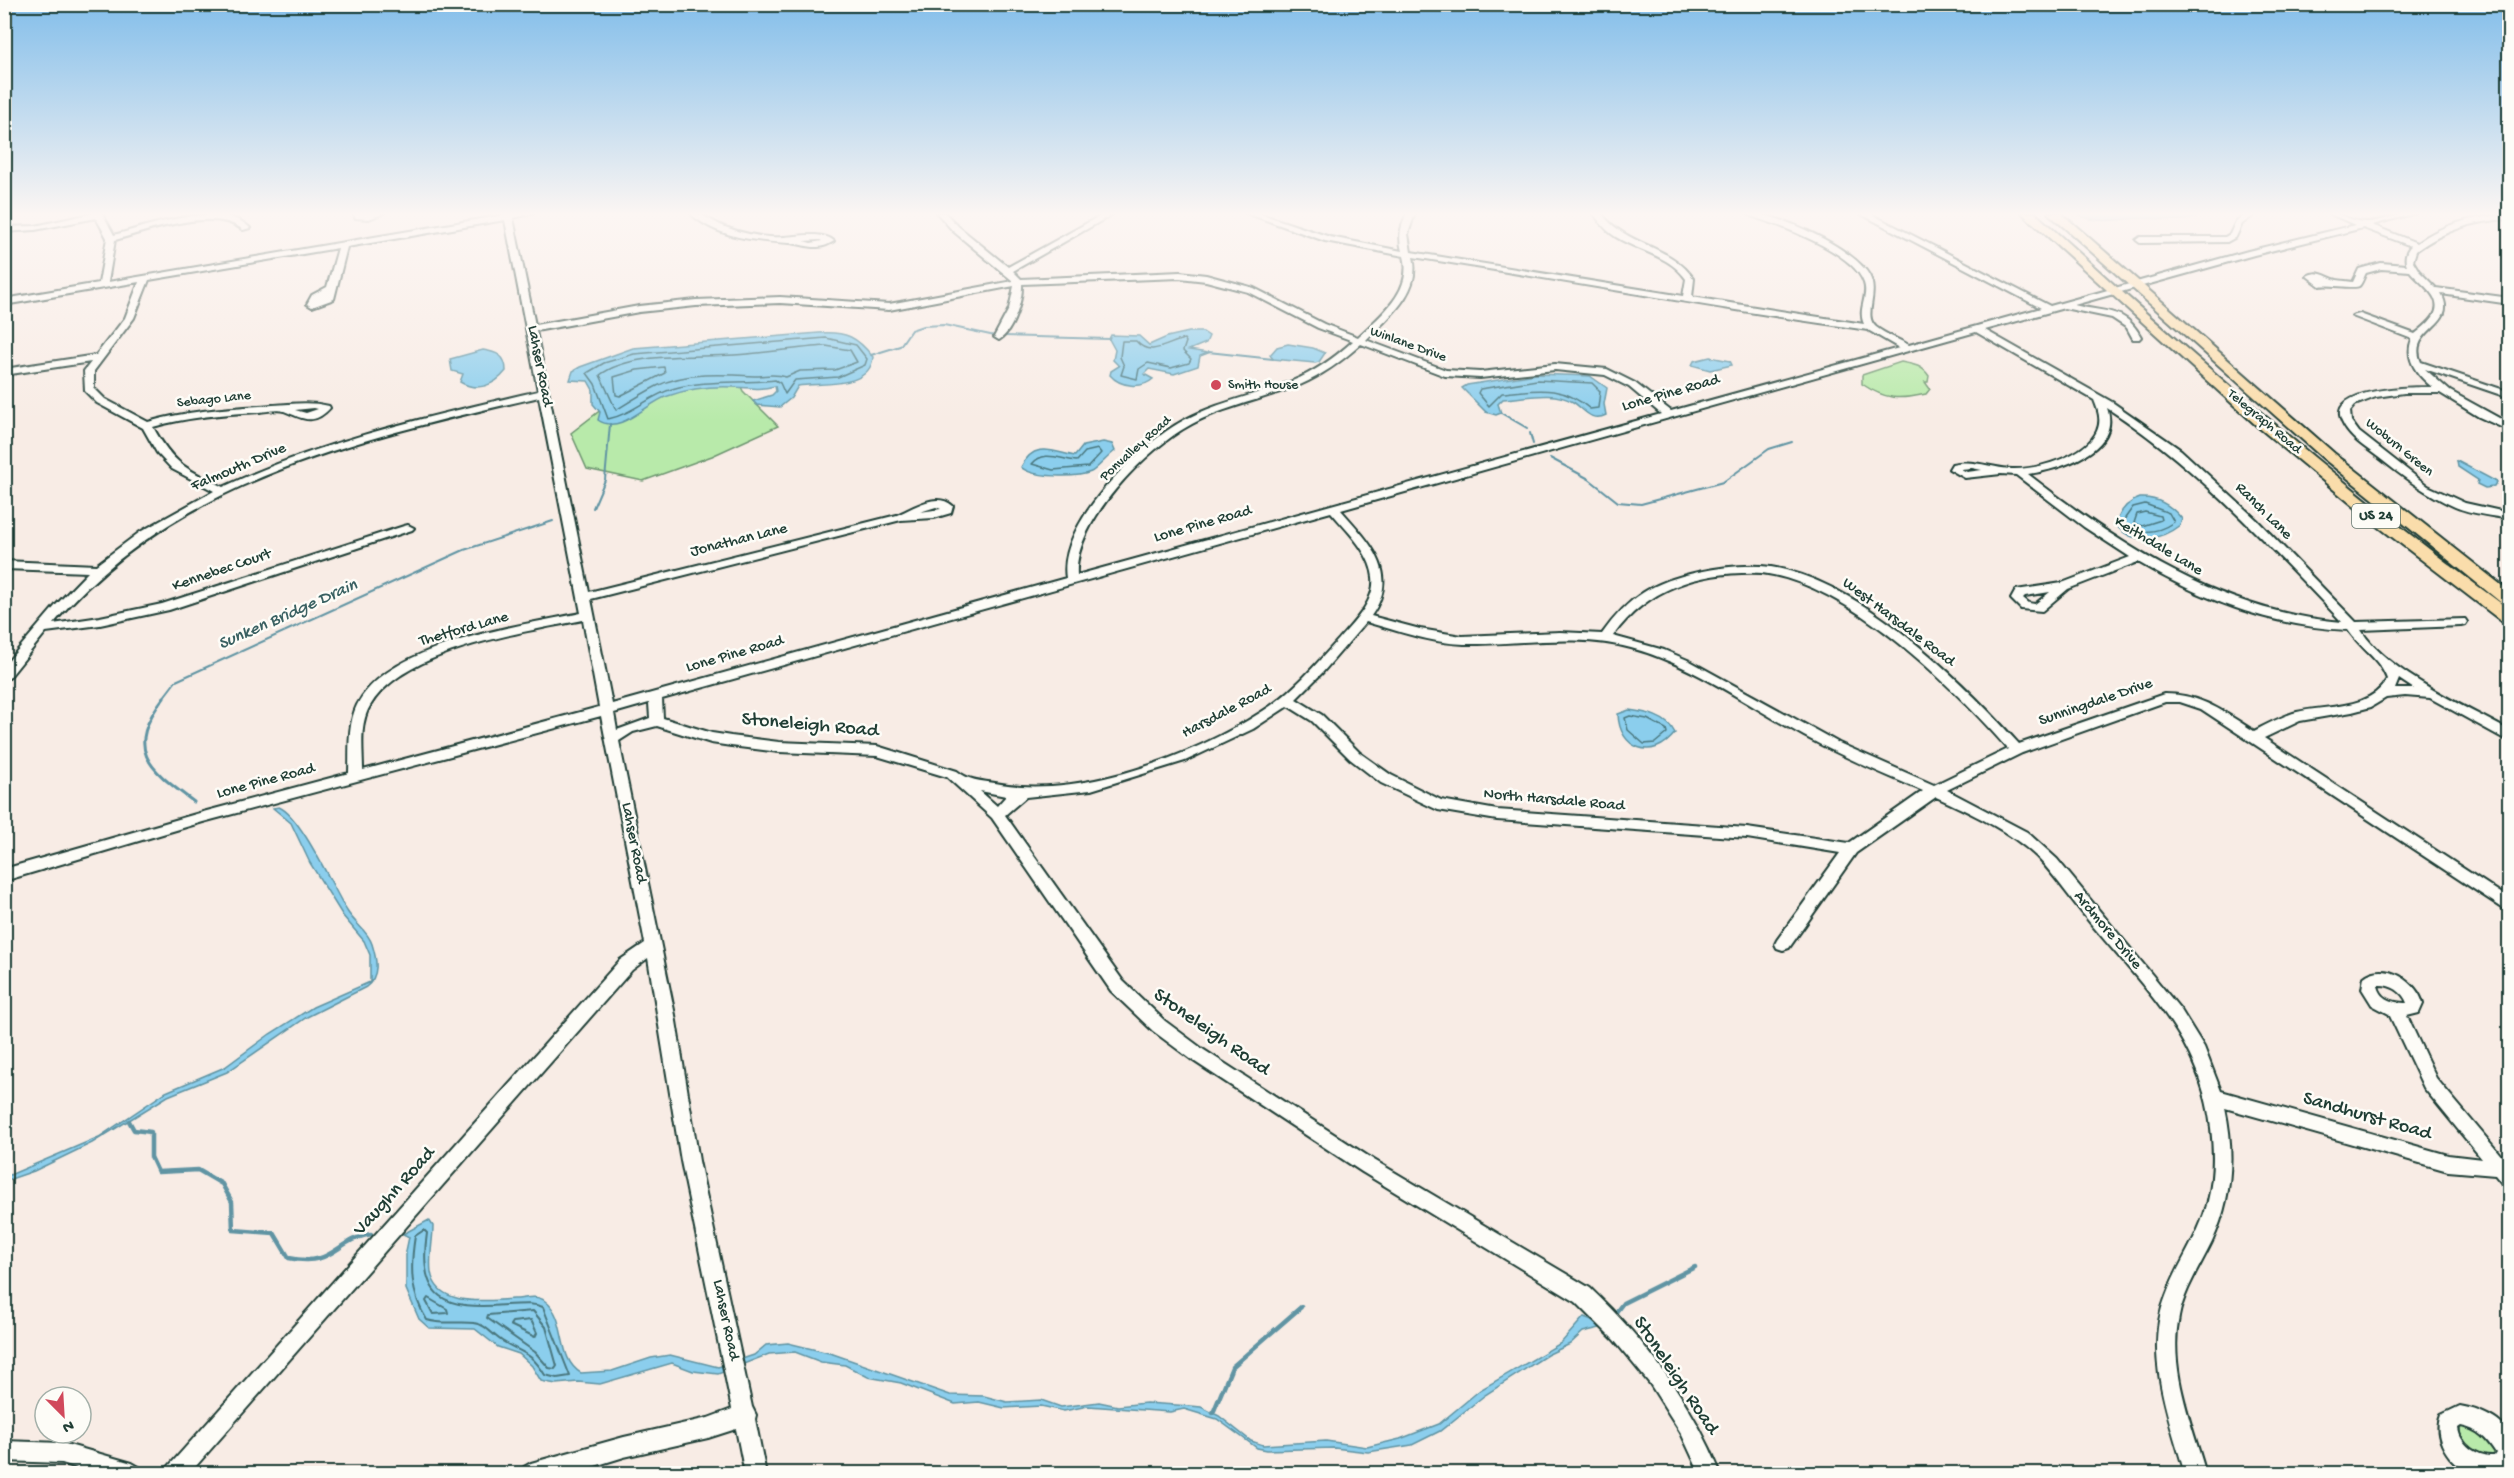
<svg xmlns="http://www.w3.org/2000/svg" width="2514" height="1478" font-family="'Gochi Hand',sans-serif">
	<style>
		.green { fill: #b8eaaa; stroke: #6c946f; stroke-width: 1.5 }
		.water { fill: #8bceed; stroke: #6094a3; stroke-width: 1.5 }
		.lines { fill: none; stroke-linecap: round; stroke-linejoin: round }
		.shore-far1 { stroke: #4a777e; stroke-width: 1.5 }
		.shore { stroke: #4a777e; stroke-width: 2 }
		.stream-far2 { stroke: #6094a3; stroke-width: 2 }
		.stream-far1 { stroke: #6094a3; stroke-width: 3 }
		.stream { stroke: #6094a3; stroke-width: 4.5 }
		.minor-casing { stroke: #1f3d34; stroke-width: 4 }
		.highway-casing { stroke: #1f3d34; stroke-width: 4 }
		.minor { fill: #fdfcf7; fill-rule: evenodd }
		.highway { fill: #faddab; fill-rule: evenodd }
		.poi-dot { fill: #d1495b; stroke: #fdfcf7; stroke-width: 2 }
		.labels { text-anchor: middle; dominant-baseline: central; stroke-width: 5; stroke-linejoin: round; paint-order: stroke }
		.far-street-label { font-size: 14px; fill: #1f3d34; stroke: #fdfcf7 }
		.far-poi-label { font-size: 14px; fill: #1f3d34; stroke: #fdfcf7; text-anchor: start }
		.shield { fill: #fdfcf7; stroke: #62766e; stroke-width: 1.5 }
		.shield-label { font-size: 15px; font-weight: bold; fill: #1f3d34 }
		.street-label { font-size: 16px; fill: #1f3d34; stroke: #fdfcf7 }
		.water-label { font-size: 18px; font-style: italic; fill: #3a6162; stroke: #fdfcf7 }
		.near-street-label { font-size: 20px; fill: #1f3d34; stroke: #fdfcf7 }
	</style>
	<rect width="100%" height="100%" fill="#f8ece5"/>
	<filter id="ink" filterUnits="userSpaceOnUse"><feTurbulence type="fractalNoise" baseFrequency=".0167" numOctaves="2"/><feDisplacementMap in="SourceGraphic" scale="12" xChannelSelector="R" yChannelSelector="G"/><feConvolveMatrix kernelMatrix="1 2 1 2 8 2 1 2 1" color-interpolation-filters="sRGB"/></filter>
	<g filter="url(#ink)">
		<g class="green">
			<path d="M1901,362C1912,364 1922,365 1929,376L1928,382H1925L1930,389L1926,394C1899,400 1886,400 1862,384V375Z"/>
			<path d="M736,376L743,391L778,426L712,456L643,481L587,469L571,433L615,399Z"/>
			<path d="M2461,1426L2481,1428L2497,1453L2490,1459L2469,1450L2459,1436Z"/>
		</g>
		<g class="water">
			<path d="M2076,213H2204C2189,225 2163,218 2144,218C2121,218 2098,226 2076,213Z"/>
			<path d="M1189,332H1203L1209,336L1206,343L1189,350L1208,353L1200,356L1198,366L1174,374L1149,369L1144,374L1153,379C1142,389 1120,387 1110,375L1111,371L1119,366L1113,360L1115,350L1109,339L1111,335L1139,336L1149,345L1167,337Z"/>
			<path d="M819,333C846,331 857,337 873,357C870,390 820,382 798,386L791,398L780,407L757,405L753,401L772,395L776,391L775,386C760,390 749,388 733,387C712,386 688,389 668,396C647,402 621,436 598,420L600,412L593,404V390L588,381L570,380L573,371L580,367L633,348Z"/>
			<path d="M1288,344L1313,348L1325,353L1319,362L1315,363L1273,359L1270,355L1277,347Z"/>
			<path d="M483,350C496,352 506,355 506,371C494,386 477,392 460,382L463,374L452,371L450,359Z"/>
			<path d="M1710,357L1730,361L1732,365L1710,370L1692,365L1694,361Z"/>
			<path d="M1536,374L1590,376L1607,388L1604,404L1606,415C1591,423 1584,409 1573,402C1552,390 1526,398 1503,399L1498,404L1501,413L1496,415L1486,412L1462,388L1467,385Z"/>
			<path d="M1103,442L1112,444L1115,451C1109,455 1095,471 1091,472C1077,478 1032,478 1021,467C1035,439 1055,453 1075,456L1083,446Z"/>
			<path d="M2457,461L2497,482L2494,487L2485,488L2477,484L2478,480L2458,467Z"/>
			<path d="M2140,498C2157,497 2171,505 2182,519L2180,525C2161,540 2133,546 2116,525C2119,512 2127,502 2140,498Z"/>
			<path d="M1629,710C1645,712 1667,716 1675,733C1653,762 1619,749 1618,714Z"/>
			<path d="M279,807C301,816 333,888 347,911C354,923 368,931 372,944C377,960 380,976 366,987L307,1017L227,1072L168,1096L92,1143L34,1171L5,1181V1177L99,1137L166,1092L225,1067L270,1034L313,1007L370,982V955L364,941L343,916L310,863L291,823L273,808Z"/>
			<path d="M429,1220L433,1226C433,1241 429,1256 431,1272C437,1309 489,1300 514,1299C524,1299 536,1294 545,1301C568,1318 556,1359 581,1373L612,1371L651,1358L670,1355L718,1367L754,1355L766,1345L788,1343L833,1354L950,1395L984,1396L1007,1402L1041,1400L1061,1407L1099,1402L1118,1406L1146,1403L1191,1406L1201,1407L1219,1416L1251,1441L1263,1445L1326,1441L1367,1447L1400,1439L1439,1424L1480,1390L1561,1343L1584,1317L1608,1326L1583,1332L1570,1344L1547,1355L1485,1395L1440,1431L1412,1445L1368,1452L1334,1448L1267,1450L1257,1448L1217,1419L1184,1409L1170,1412L1088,1406L1064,1411L1041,1406L1004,1408L979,1402L955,1404L901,1383L868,1377L845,1365L821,1362L795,1352L769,1354L718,1374L693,1371L672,1363L600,1384L578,1382L556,1384L541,1381L532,1366L519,1354L498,1347L475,1329L429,1328L419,1319L406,1289V1251L409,1237L403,1234Z"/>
		</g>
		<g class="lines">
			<g class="shore-far1">
				<path d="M826,338L856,345L867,359L865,365L838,377L795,380L785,394L780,383L775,380C741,384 705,379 672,389C649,396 632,414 608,419L595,384L587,373L604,363L634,354Z"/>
				<path d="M1184,339L1186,342L1183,351L1191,359L1189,363L1171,368L1148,363L1139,369L1137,379L1121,375L1124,366L1120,357L1122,341H1136C1150,358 1167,343 1184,339Z"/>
				<path d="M826,346L850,350L857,362L835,370L800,371L786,377C774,373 766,376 754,376C723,374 685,372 657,386C643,393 629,402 616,410L600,375C631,351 696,358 734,355C765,353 795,348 826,346Z"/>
				<path d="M664,367L665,373L620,396L616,395L614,377L637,370Z"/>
				<path d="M1537,380L1592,383L1600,391L1598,408L1590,409C1561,384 1537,390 1502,393L1489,406L1478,393L1480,389Z"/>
				<path d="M1098,449L1101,453L1088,467L1053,470L1032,464C1044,449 1061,460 1077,461L1085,452Z"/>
				<path d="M2145,504L2169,513L2174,522C2158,533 2142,535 2125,526L2123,521L2133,507Z"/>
				<path d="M2145,512L2160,516L2161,520L2142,526L2134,523L2137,514Z"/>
				<path d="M1630,716L1647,719L1666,729L1667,733L1655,743L1644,744L1628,730L1625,718Z"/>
			</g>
			<g class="shore">
				<path d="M424,1230L427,1233C417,1300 445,1310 506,1305C519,1305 531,1302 543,1307L570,1376L557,1378L545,1375C530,1351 523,1354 502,1341C492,1335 486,1324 474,1323C458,1321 443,1325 427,1320C410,1293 410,1267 415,1236Z"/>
				<path d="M428,1298L447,1309L448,1313L433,1314L426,1301Z"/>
				<path d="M533,1311L546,1327L557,1366L555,1369L549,1368L535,1352L487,1318L488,1315Z"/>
				<path d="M531,1320L537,1333L535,1337L510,1325L512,1322Z"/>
			</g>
			<g class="stream-far2">
				<path d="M1004,336L1109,339"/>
				<path d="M1208,352L1273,359"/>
				<path d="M871,355L900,346L911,330L923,326L944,325L995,336"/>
				<path d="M1501,413L1527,428"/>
				<path d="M1530,433L1533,444"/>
				<path d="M1550,458L1589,479L1618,502L1641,504L1723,482L1769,449L1792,442"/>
				<path d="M593,508L605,480L610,424"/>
				<path d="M163,698L176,681L464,550L553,521"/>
			</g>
			<path class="stream-far1" d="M164,697C123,751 150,769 194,802"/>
			<g class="stream">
				<path d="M129,1121L134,1130L151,1132V1157L158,1172L198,1170L222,1184L232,1202L233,1230L274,1233L289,1258C333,1268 335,1240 371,1234"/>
				<path d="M1613,1316L1623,1303L1695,1267"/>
				<path d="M1213,1413L1232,1367L1301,1307"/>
			</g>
			<defs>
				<g id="minor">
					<path d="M94,213H102L114,235C148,226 222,199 250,228L243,230C214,206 149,231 115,240L108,282L504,215V213H535L513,218L535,325L639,306L696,300L780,297L889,304L1013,281L953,231L937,213H945L959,227L1008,267L1105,213H1115L1013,271L1021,279L1180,272L1206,275L1254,288L1324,324L1358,337C1381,315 1413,291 1404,256L1325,241L1246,213H1258L1330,237L1402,251C1398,236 1401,226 1407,213H1415L1408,234L1411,252L1683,296L1686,279C1669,255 1640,252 1616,237C1606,231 1600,222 1593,213H1601C1627,247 1670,244 1694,279L1692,297L1864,324C1857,309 1869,297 1864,283C1855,256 1802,235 1777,225C1767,221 1755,219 1747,213C1776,212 1854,248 1869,275C1880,295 1862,315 1876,327C1885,334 1898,339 1909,345L2041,308L1859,213H1869L2050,306L2248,251L2355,225L2328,213C2341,213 2352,222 2365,222C2378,223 2398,213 2416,213L2372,225L2417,243C2444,223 2476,216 2510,215V219C2474,221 2444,230 2416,251L2413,261L2419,271L2436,288L2510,298V304L2441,294C2460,326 2406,329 2421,362L2510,392V398L2425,369L2450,391L2510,424V431L2479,417L2440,393H2404L2376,397L2355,405L2350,411L2351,421L2359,432L2428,486L2465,503L2510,513V519C2492,516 2472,514 2455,507C2426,494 2403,477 2378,457C2365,447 2349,438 2342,422C2325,387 2415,387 2432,387C2417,375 2404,359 2412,339L2352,316L2360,314L2415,334C2421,329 2428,324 2433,317C2446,298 2420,284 2410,271L2381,269L2366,273C2364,276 2362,284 2359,286C2356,289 2328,284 2320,286L2307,276C2318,269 2326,277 2337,280C2342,281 2348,281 2353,282L2359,269L2381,263L2407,265C2404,259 2406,250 2411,246L2363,228L2254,255L2074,305C2103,313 2125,306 2141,337L2139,339H2133L2127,328L2112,318L2064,308L1985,330L2112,402L2181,450L2257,520L2356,622L2465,619L2467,622L2465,625L2461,626L2361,630C2388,673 2465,706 2510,731V742L2430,698L2405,696L2386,698L2371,707L2352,712L2300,721L2264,738L2510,899V913L2201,709L2180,702H2165L2022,753L1947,790L2027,832L2057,859L2181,1010L2204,1047L2221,1091L2448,1155L2482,1159L2424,1088L2389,1014L2372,1005L2362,989L2364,977C2385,960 2418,982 2423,1004L2419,1013L2407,1016L2436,1078L2504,1159H2510V1188L2504,1186L2495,1175L2448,1171L2225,1108C2235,1154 2232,1199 2212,1242C2200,1267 2184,1290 2179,1317C2168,1369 2192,1424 2206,1474H2185C2169,1417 2143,1354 2166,1296C2178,1263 2200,1235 2208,1201C2214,1177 2214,1153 2211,1128C2201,1043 2150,994 2097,931C2076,907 2059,880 2037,857C2008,830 1971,813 1936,797L1856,853L1789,948L1783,950L1777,948L1775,944L1777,940L1840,853L1747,838L1497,820L1438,810L1381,783L1350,759L1312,721L1288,706L1253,729L1185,761L1091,790L1026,797L1005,815L1123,981L1165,1021L1204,1050L1374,1160L1590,1288C1646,1341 1692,1402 1721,1474H1700L1681,1433L1650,1384L1614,1340L1576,1302L1362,1172L1192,1060L1153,1031L1111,991L992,818L947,777L877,756L779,752L731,746L711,743L657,726L633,732L619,741L675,1015L699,1161L752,1407L756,1415L755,1419L766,1474H745L736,1429L708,1438L624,1457L569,1474H521L524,1467L531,1463L624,1437L708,1418L732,1409L681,1161L648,958L632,970L189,1474H165L168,1467L620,960L645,943L601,716L203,822L4,881V869L203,812L349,773C350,751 347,726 357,705C388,643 519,626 581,613L539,397C363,438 175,479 53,624L100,617L162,604L404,526L408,525L414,528L412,530L169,610L100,625L46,632L9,678L4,679V666L56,605L88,572L4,569V561L96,565L140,532L214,491L172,469L157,453L143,428L97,403L85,391L84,371L91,362L4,375V369L96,355L125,318L139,282L4,305V299L99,283L107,238L96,218L35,230L4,232V227L35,226ZM505,220L538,391C431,416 323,440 223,487C185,468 174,465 153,427C188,417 224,414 260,412C267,411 278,409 284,411C302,418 313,427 330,408L329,406C310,401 292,404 273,405C230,408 189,410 148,422L105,399L94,388V371L134,318L149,280L338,248L327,287L312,295L307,304L312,307L334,299L347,247ZM1413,257C1562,280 1711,308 1861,329L1868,330L1899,348L1671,411L1635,383L1607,369L1555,364L1480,372L1446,370L1366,340C1388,318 1422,292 1413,257ZM1180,278L1206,281L1248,292L1318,328L1353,341C1334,358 1315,372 1292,381C1256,395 1218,402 1184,420C1140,444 1057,524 1066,578L612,704L591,599L901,520L934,518L951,513L953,506C936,491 914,508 897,515L589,592L536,331L639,312L696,306L780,303L889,310L1014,286L1009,309L994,337L999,340C1013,332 1023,300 1022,284ZM1976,332L2094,400C2098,410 2102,420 2097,431C2086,456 2037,470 2012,469C1991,468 1973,459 1952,464L1949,469L1965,478L2001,474L2016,475L2084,527L2130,557L2062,583L2016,590L2011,599L2021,609L2042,611L2068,589L2138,562C2202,600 2274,627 2348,630C2360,648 2380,659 2387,679C2371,710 2326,705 2297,712C2282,716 2268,724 2254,731C2224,712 2201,694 2164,694L2019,744C1961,679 1860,581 1771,567C1747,564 1722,567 1698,572C1653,582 1629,596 1602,634L1560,632L1462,636L1420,629L1371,616C1402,573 1369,542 1341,510ZM1361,344L1445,376L1480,378L1555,370L1605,375L1629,387L1661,414L1077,575C1073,522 1148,447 1192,424C1226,406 1265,399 1300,385C1323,375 1342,361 1361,344ZM314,408L318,409L306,413L295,410ZM2107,408C2197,466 2268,545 2342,622C2221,612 2122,547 2028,474C2060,470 2122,450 2107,408ZM1972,468L1982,470L1967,472L1961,469ZM936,507L941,509L920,512ZM1331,512C1347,531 1370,552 1373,577C1376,601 1353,623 1339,639C1315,665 1293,692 1263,711C1192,757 1079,799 995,783C980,781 968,780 957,771L877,746L779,742L731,736L712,733L663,718L662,699ZM1762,573C1849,584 1952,685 2008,749L1934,785L1839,743L1690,661L1664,650L1613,636C1649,586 1702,571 1762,573ZM2050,592L2035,604L2029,603L2023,598L2025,596ZM583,620L599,707L363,770C363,750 359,724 370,706C403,649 522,633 583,620ZM1366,622C1398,631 1431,643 1464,644C1519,645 1576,633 1631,648C1694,665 1747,705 1804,736C1843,757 1883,774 1923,791L1849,843L1747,828L1497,810L1441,800L1391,775L1360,753L1322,715L1296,699L1323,672ZM2399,679L2414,689H2395ZM649,703L650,718L617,730L614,713ZM980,791L1006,796L997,806ZM2378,985C2390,984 2403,991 2407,1003C2394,1003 2380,999 2378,985Z"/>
					<path d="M354,213H384L369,219L355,218Z"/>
					<path d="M690,213C704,213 715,224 728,228C742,233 756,236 770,237C789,239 820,229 834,241C818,252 807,245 790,243C756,241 716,238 690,213ZM820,240L822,241L811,243L804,241Z"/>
					<path d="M2248,213H2257L2242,224L2236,237L2227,242L2140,243L2136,240L2140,237H2225L2230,234L2236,221Z"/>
					<path d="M2460,1406C2477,1409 2506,1419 2510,1439C2511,1449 2510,1462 2509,1472C2499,1475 2481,1476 2471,1472C2449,1465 2432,1437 2441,1415ZM2461,1426C2478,1429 2487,1439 2496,1453L2494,1456C2478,1457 2460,1445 2458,1428Z"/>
					<path d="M4,1441L62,1443L132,1463L139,1467L142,1474H95L62,1463L4,1461Z"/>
				</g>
				<g id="highway">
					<path d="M2022,213H2035C2187,352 2343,488 2510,610V624L2504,623L2379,527L2257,426Z"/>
					<path d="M2048,213H2061L2334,453L2510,592V606L2504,605L2324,459Z"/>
				</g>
			</defs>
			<use href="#minor" class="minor-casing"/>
			<use href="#highway" class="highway-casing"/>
			<use href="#minor" class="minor"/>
			<use href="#highway" class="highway"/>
		</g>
	</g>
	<linearGradient id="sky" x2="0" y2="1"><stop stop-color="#83beea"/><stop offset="0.51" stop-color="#fcf6f3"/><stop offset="1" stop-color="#fcf6f3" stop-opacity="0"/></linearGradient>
	<rect width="2514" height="420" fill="url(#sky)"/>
	<circle class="poi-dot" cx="1216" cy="385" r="6"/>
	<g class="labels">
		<g class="far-street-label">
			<text transform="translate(1408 345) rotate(20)">Winlane Drive</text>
			<text transform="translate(214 400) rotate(-6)">Sebago Lane</text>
			<text transform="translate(2264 422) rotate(40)">Telegraph Road</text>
			<text transform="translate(2399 448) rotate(39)">Woburn Green</text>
			<text transform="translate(1136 449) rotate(-42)">Ponvalley Road</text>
		</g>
		<g class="far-poi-label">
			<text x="1228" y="385">Smith House</text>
		</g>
		<rect class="shield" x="2352" y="504" width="48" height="24" rx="4.5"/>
		<g class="shield-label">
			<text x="2376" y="516">US 24</text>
		</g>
		<g class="street-label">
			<text transform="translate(539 366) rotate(79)">Lahser Road</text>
			<text transform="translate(1671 394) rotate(-16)">Lone Pine Road</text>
			<text transform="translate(239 468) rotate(-23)">Falmouth Drive</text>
			<text transform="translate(2263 512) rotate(45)">Ranch Lane</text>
			<text transform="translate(1203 525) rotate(-16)">Lone Pine Road</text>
			<text transform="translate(739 541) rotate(-14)">Jonathan Lane</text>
			<text transform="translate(2158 547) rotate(31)">Keithdale Lane</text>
			<text transform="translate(222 571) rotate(-19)">Kennebec Court</text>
			<text transform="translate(1898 623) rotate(37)">West Harsdale Road</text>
			<text transform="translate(464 630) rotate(-16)">Thetford Lane</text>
			<text transform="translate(735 655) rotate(-16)">Lone Pine Road</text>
			<text transform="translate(2096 703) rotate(-19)">Sunningdale Drive</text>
			<text transform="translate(1227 712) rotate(-28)">Harsdale Road</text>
			<text transform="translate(266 782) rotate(-15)">Lone Pine Road</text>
			<text transform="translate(1554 801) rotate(5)">North Harsdale Road</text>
			<text transform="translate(633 843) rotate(79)">Lahser Road</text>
			<text transform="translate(2107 931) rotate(50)">Ardmore Drive</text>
			<text transform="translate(725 1320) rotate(78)">Lahser Road</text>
		</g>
		<g class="water-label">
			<text transform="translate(288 615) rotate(-24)">Sunken Bridge Drain</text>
		</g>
		<g class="near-street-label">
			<text transform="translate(810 726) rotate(5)">Stoneleigh Road</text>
			<text transform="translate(1211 1033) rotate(35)">Stoneleigh Road</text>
			<text transform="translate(2367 1117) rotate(16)">Sandhurst Road</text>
			<text transform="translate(395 1192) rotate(-48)">Vaughn Road</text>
			<text transform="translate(1675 1376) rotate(56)">Stoneleigh Road</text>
		</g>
	</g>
	<rect width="2514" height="1478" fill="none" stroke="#fdfcf7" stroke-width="24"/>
	<rect x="12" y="12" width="2490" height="1454" fill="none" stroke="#1f3d34" stroke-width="2" filter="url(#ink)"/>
	<g transform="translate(63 1415) rotate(156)"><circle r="28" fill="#fdfcf7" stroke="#a4b0a9" stroke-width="1.5"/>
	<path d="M0-4.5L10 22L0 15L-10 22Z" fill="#d1495b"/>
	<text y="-9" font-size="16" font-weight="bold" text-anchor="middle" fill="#1f3d34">N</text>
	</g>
</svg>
